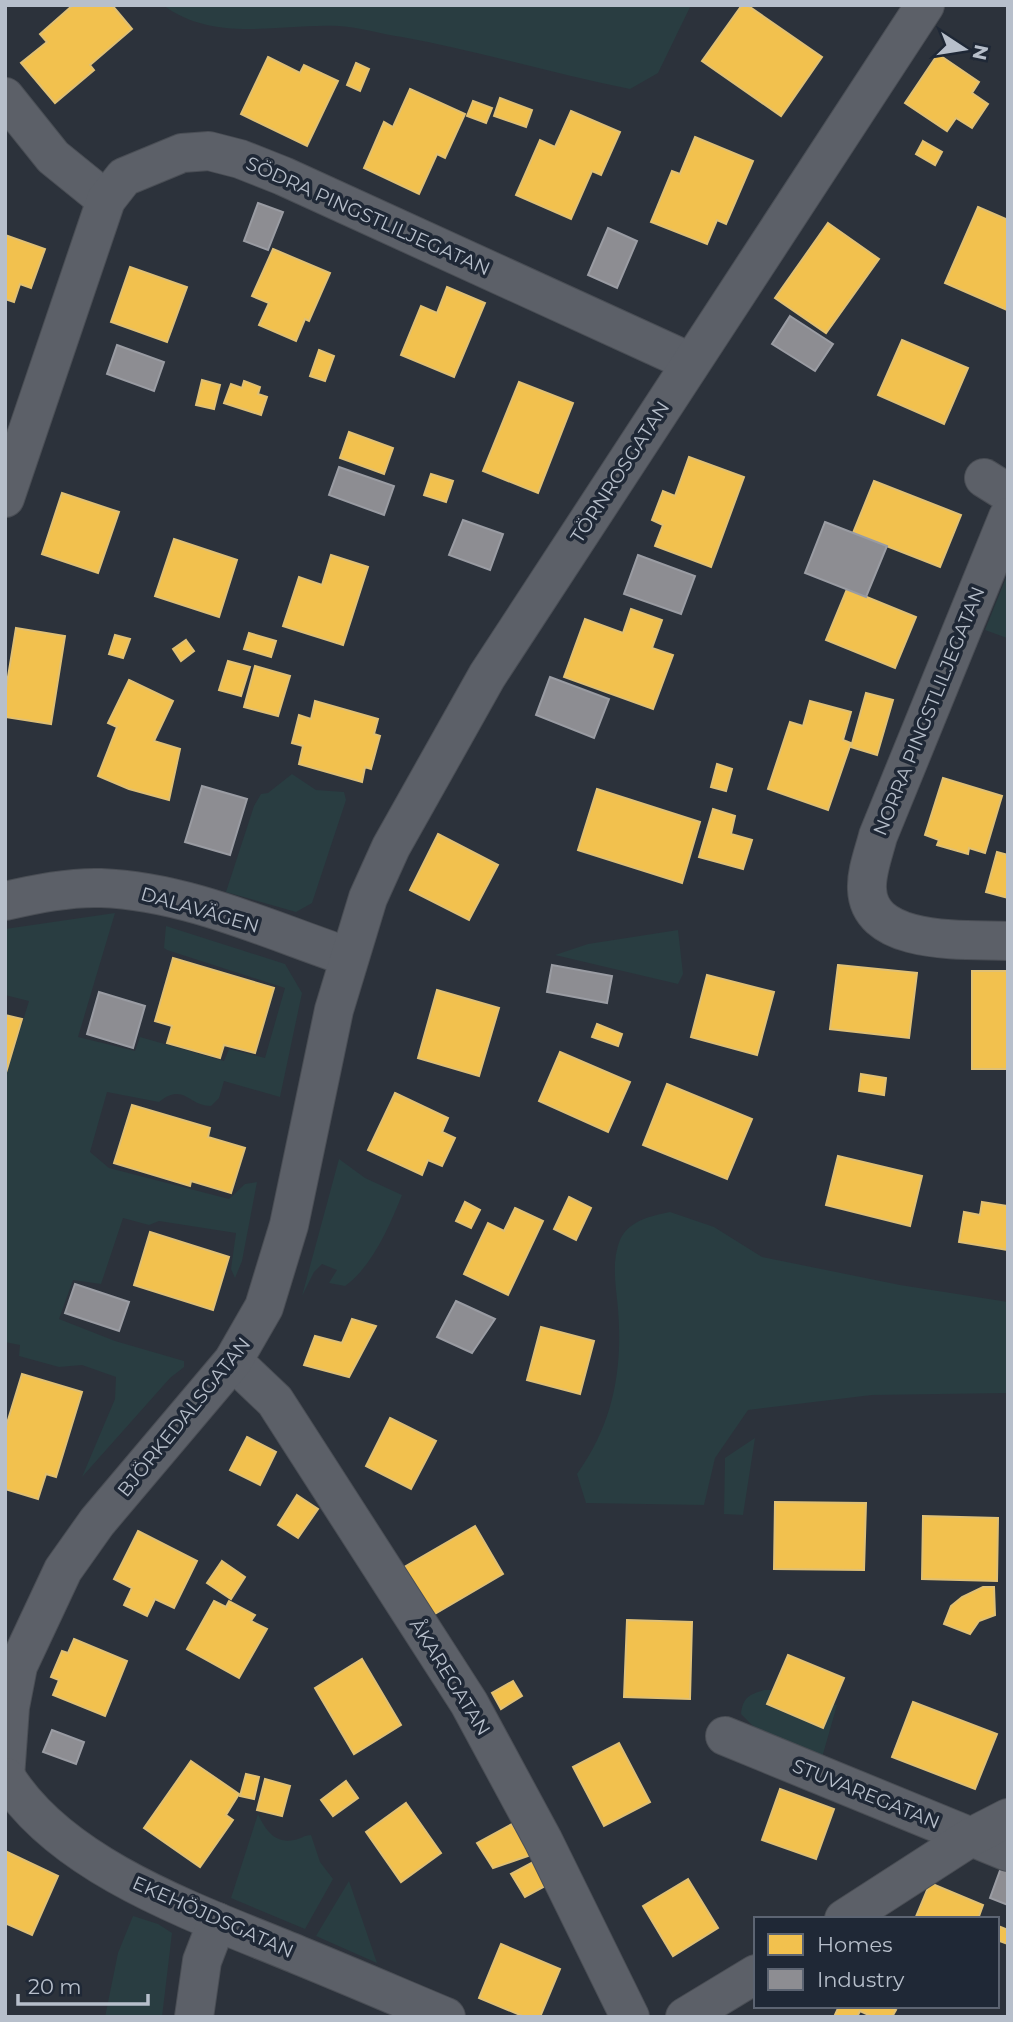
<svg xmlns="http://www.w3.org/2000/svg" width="1013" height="2022" font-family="Montserrat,sans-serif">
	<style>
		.green { fill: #293d41 }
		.homes { fill: #f2c14e; stroke: #e0c074; stroke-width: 2 }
		.industry { fill: #8d8d92; stroke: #9a9ca3; stroke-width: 2 }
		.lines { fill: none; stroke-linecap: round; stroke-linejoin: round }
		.street-casing { stroke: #4a4e55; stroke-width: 40 }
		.street { stroke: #5c6068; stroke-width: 38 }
		.labels { text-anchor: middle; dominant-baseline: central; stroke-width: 7; stroke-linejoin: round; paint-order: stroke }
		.street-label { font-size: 19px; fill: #b7bfcb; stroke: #1f2836 }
	</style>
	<rect width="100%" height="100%" fill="#2c323b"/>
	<g class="green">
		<path d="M163,5H691L658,73L630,89C554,74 479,51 402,37C381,34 359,27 339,26C278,23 216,44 163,5Z"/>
		<path d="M1008,573V636L1007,638L985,630Z"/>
		<path d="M292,774L316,790L344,792L346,800L312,903L296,912L226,892L254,806L261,794L268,793Z"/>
		<path d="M115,913L78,1037L135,1051L140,1037L224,1061L229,1049L265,1058L285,988L167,950L164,948L166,926L285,964L302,993L280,1097L224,1081L219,1098L211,1106C188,1106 184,1082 159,1102L107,1092L90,1152L109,1168L229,1199L245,1184L257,1182L242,1261L235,1278L231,1269L236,1233L159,1221L149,1225L123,1218L101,1284L73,1280L59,1319L115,1341L184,1361V1367L170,1378L82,1477L115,1399L116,1377L82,1365L59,1367L19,1356L20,1345L5,1342V1079L29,1001L5,995V929Z"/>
		<path d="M678,930L683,974L678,984L555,955L588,944Z"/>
		<path d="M339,1159L365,1178L402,1195C390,1225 372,1267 345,1286L329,1283L337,1270L322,1264L314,1272L302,1296Z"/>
		<path d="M670,1212L714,1227L762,1257L900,1285L1008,1302V1393L872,1395L748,1410L715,1458L704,1505L586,1503L577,1474C613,1424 623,1370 618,1309C616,1286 611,1262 620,1240C629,1220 652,1216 670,1212Z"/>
		<path d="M755,1438L743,1515L724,1514L725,1458Z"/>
		<path d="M764,1690H772L766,1705L823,1728L834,1704L837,1705L821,1761L767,1740L741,1714C743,1697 749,1695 764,1690Z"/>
		<path d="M258,1814C265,1829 274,1844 294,1840C301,1839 304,1835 311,1835L320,1862L333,1879L305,1929L231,1898Z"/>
		<path d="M349,1881L377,1963L316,1936Z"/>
		<path d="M133,1916L158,1924L172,1933L162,2017H105L118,1953Z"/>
	</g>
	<g class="homes">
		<path d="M73,5H112L132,29L90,65L94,70L55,103L21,63L47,42L40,34Z"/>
		<path d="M742,5H747L822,57L781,116L702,61Z"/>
		<path d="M938,54L979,82L972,93L988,104L972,128L956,118L947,131L905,103Z"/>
		<path d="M268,57L300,73L304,65L338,81L307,146L241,114Z"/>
		<path d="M356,63L369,69L360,91L347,85Z"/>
		<path d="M410,89L465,114L445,158L437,154L419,194L364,168L384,122L393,127Z"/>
		<path d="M500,98L532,110L526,127L494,116Z"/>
		<path d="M473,101L492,108L486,123L467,116Z"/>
		<path d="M571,111L620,132L601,175L592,171L571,219L516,195L540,140L555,147Z"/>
		<path d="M695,137L753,161L726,224L717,220L707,244L651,222L672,171L680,174Z"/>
		<path d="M923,141L942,152L935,165L916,154Z"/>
		<path d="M978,207L1008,220L1007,310L945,283Z"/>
		<path d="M828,223L879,259L826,333L775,298Z"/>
		<path d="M5,235L45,249L31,288L20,284L14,302L5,299Z"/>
		<path d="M273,249L330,273L309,321L305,319L296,341L259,325L269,303L252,296Z"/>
		<path d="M130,267L187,287L167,342L111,322Z"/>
		<path d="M447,287L485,303L454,377L401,355L421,306L437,313Z"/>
		<path d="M902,340L968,368L944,424L878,395Z"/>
		<path d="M319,350L334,356L325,381L310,376Z"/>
		<path d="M202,380L220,385L214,409L196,405Z"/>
		<path d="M244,381L260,387L258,394L267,397L261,415L224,403L231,384L242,388Z"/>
		<path d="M519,382L573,403L538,493L483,471Z"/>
		<path d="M349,432L393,448L384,474L340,458Z"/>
		<path d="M689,457L744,477L711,567L655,546L663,525L652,520L663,491L675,496Z"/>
		<path d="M431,474L453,481L446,502L424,495Z"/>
		<path d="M874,481L961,515L940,567L853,533Z"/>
		<path d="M62,493L119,512L98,573L42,554Z"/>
		<path d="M174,539L237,560L219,617L155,596Z"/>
		<path d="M331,555L368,567L343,645L283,626L299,577L322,585Z"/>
		<path d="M847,589L916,617L895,668L826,640Z"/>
		<path d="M631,609L662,620L652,648L673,655L653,709L564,677L585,619L623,633Z"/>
		<path d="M16,628L65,636L51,724L5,717V695Z"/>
		<path d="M249,633L276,641L271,657L244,649Z"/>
		<path d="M115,635L130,639L123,658L109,654Z"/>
		<path d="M186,640L194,651L181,661L173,649Z"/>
		<path d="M228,661L250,667L241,696L219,690Z"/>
		<path d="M255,666L290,676L278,716L244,707Z"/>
		<path d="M129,680L173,701L154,741L180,749L169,800L129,789L98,776L117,727L108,723Z"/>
		<path d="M866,693L893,700L877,755L851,747Z"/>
		<path d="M315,701L378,719L374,734L380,736L371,769L365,767L362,782L299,764L303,746L292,743L299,715L311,719Z"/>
		<path d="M810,701L851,712L843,740L851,743L828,810L768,789L790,722L803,726Z"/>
		<path d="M717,764L732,769L726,791L711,787Z"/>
		<path d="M943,778L1002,796L985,853L969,848L968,854L937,845L939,840L925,835Z"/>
		<path d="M597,789L700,822L682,883L578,850Z"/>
		<path d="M713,809L735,816L731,834L752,840L743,869L699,857Z"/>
		<path d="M438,834L498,865L469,920L410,890Z"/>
		<path d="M997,852L1008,855V898L986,892Z"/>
		<path d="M173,958L274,988L255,1053L224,1045L220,1058L167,1043L172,1026L155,1021Z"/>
		<path d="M838,965L917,973L909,1038L830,1029Z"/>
		<rect x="972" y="971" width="36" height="98"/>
		<path d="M707,975L774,992L757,1055L691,1037Z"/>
		<path d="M437,990L499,1008L479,1076L418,1058Z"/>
		<path d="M5,1015L22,1019L5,1076Z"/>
		<path d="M597,1024L622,1034L618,1046L592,1037Z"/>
		<path d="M560,1052L630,1082L608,1132L539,1101Z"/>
		<path d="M861,1074L886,1078L884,1095L859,1091Z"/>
		<path d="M667,1084L752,1119L727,1179L643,1145Z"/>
		<path d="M395,1093L448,1118L442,1132L455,1138L442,1166L428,1160L422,1175L368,1150Z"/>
		<path d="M132,1105L210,1128L208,1137L245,1148L231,1193L191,1181L190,1186L114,1163Z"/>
		<path d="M838,1156L922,1176L910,1226L826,1205Z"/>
		<path d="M569,1197L591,1208L576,1240L554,1229Z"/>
		<path d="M465,1202L480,1210L471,1228L456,1221Z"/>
		<path d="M982,1202L1008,1206V1250L959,1242L964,1212L980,1215Z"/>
		<path d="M515,1208L543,1221L508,1295L464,1274L488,1223L504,1231Z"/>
		<path d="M150,1232L229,1257L213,1310L134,1285Z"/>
		<path d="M352,1319L376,1326L349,1377L304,1365L315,1336L342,1343Z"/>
		<path d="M541,1327L594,1341L580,1394L527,1380Z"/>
		<path d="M22,1374L82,1392L56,1477L46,1474L38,1499L5,1489V1430Z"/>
		<path d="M390,1418L436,1441L411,1489L366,1466Z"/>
		<path d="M247,1437L276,1452L260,1485L230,1470Z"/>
		<path d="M297,1495L318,1509L298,1538L278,1525Z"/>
		<path d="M775,1502L866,1503L864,1570L774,1569Z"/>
		<path d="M923,1516L998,1518L997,1581L922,1579Z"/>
		<path d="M475,1526L503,1574L428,1618L399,1570Z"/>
		<path d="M138,1531L197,1561L174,1608L155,1599L147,1616L124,1605L132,1588L114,1579Z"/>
		<path d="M222,1561L245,1577L231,1599L207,1583Z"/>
		<path d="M983,1587H994L995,1615L979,1621L970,1634L944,1624L951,1606L962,1597Z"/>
		<path d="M214,1601L226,1607L229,1601L255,1615L251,1621L267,1629L239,1678L187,1649Z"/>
		<path d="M627,1620L692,1622L690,1699L624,1697Z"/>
		<path d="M74,1639L127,1661L105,1716L53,1695L59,1680L51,1677L62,1651L68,1653Z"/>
		<path d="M788,1655L844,1678L823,1728L767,1704Z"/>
		<path d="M362,1659L401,1725L354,1754L315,1688Z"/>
		<path d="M513,1681L522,1696L501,1709L492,1693Z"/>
		<path d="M913,1702L997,1734L975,1789L892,1757Z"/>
		<path d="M619,1743L650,1802L604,1826L573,1767Z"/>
		<path d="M191,1761L239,1794L226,1815L233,1820L200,1867L144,1828Z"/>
		<path d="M246,1774L259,1777L254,1799L240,1796Z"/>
		<path d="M265,1779L290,1786L282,1816L257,1810Z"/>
		<path d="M346,1781L358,1798L333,1816L321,1800Z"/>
		<path d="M780,1789L834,1809L816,1859L762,1840Z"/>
		<path d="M406,1803L441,1853L401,1882L366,1832Z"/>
		<path d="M512,1824L531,1855L493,1868L477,1843Z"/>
		<path d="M5,1851L58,1876L32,1935L5,1923Z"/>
		<path d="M533,1862L545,1886L525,1897L511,1874Z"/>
		<path d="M688,1879L718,1928L673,1956L643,1906Z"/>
		<path d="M930,1883L983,1905L978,1919H915Z"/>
		<path d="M998,1926L1008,1930V1944L997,1940Z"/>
		<path d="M501,1944L560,1969L540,2017H525L479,1998Z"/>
		<path d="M839,2006H888L896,2010L892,2017H873L860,2011L857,2017H834Z"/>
	</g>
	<g class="industry">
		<path d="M258,203L283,212L268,250L244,241Z"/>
		<path d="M608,228L637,241L617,288L588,275Z"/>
		<path d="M790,316L833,344L815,371L772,344Z"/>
		<path d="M117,345L164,362L154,391L107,374Z"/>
		<path d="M339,467L394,486L384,515L329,495Z"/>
		<path d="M463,520L503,534L490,570L449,555Z"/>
		<path d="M825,522L887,546L866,597L805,573Z"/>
		<path d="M638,555L695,576L681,614L624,594Z"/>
		<path d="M550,677L609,699L594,738L536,715Z"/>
		<path d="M202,786L247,799L230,855L185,842Z"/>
		<path d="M552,965L612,976L607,1003L547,992Z"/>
		<path d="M99,992L145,1006L133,1048L87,1034Z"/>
		<path d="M75,1284L129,1302L119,1331L65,1313Z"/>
		<path d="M456,1301L495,1319L472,1353L437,1337Z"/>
		<path d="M52,1730L84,1742L76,1764L43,1752Z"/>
		<path d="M1002,1865L1008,1867V1905L990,1898Z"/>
	</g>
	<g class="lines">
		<defs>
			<g id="street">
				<path d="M5,97L53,157L106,200"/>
				<path d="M984,478L1008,493"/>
				<path d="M5,498L106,200L124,177L182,153L209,151L240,159L283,176L690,362"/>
				<path d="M1008,517L878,836C874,852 866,872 867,889C869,947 968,939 1008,941"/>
				<path d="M5,901C36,894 69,887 101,888C186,891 269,930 349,957"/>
				<path d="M233,1361L275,1401L469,1703L543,1840L630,2017"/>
				<path d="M725,1736L1008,1852"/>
				<path d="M5,1777L10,1707L18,1666L63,1570L97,1522L233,1361L264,1307L289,1225L334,1010L368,898L391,847L487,676L925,5"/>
				<path d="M6,1777C63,1869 202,1915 298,1955C347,1975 396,1996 446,2017"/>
				<path d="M844,1919L971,1837L1008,1818"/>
				<path d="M194,2017L202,1961L217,1922"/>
				<path d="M685,2017L756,1974"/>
			</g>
		</defs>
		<use href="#street" class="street-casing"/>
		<use href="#street" class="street"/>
	</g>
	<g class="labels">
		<g class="street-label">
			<text transform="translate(368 216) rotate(24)">SÖDRA PINGSTLILJEGATAN</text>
			<text transform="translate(620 472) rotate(-57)">TÖRNROSGATAN</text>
			<text transform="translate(929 711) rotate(-68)">NORRA PINGSTLILJEGATAN</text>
			<text transform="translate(200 910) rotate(16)">DALAVÄGEN</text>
			<text transform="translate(184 1417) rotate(-51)">BJÖRKEDALSGATAN</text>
			<text transform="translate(450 1677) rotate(58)">ÅKAREGATAN</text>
			<text transform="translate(866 1794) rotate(22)">STUVAREGATAN</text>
			<text transform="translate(213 1917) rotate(24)">EKEHÖJDSGATAN</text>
		</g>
	</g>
	<rect width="1013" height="2022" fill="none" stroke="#b7bfcb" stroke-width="14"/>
	<rect x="754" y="1917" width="245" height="91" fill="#1f2836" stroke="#5c6472" stroke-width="2"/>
	<rect x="768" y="1934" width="35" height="21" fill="#f2c14e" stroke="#5c6472" stroke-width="2"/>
	<text x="817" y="1952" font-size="21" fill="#b7bfcb">Homes</text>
	<rect x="768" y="1969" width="35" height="21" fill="#8d8d92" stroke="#5c6472" stroke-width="2"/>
	<text x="817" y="1987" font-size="21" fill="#b7bfcb">Industry</text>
	<g transform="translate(964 49) rotate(102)" stroke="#1f2836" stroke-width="5" paint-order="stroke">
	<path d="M0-5L12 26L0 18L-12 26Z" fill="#b7bfcb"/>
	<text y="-10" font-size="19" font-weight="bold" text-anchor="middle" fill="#b7bfcb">N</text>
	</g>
	<path d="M18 1994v10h130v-10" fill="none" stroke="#b7bfcb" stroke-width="3.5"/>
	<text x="28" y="1994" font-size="21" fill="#b7bfcb" stroke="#1f2836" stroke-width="5" paint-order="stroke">20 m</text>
</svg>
